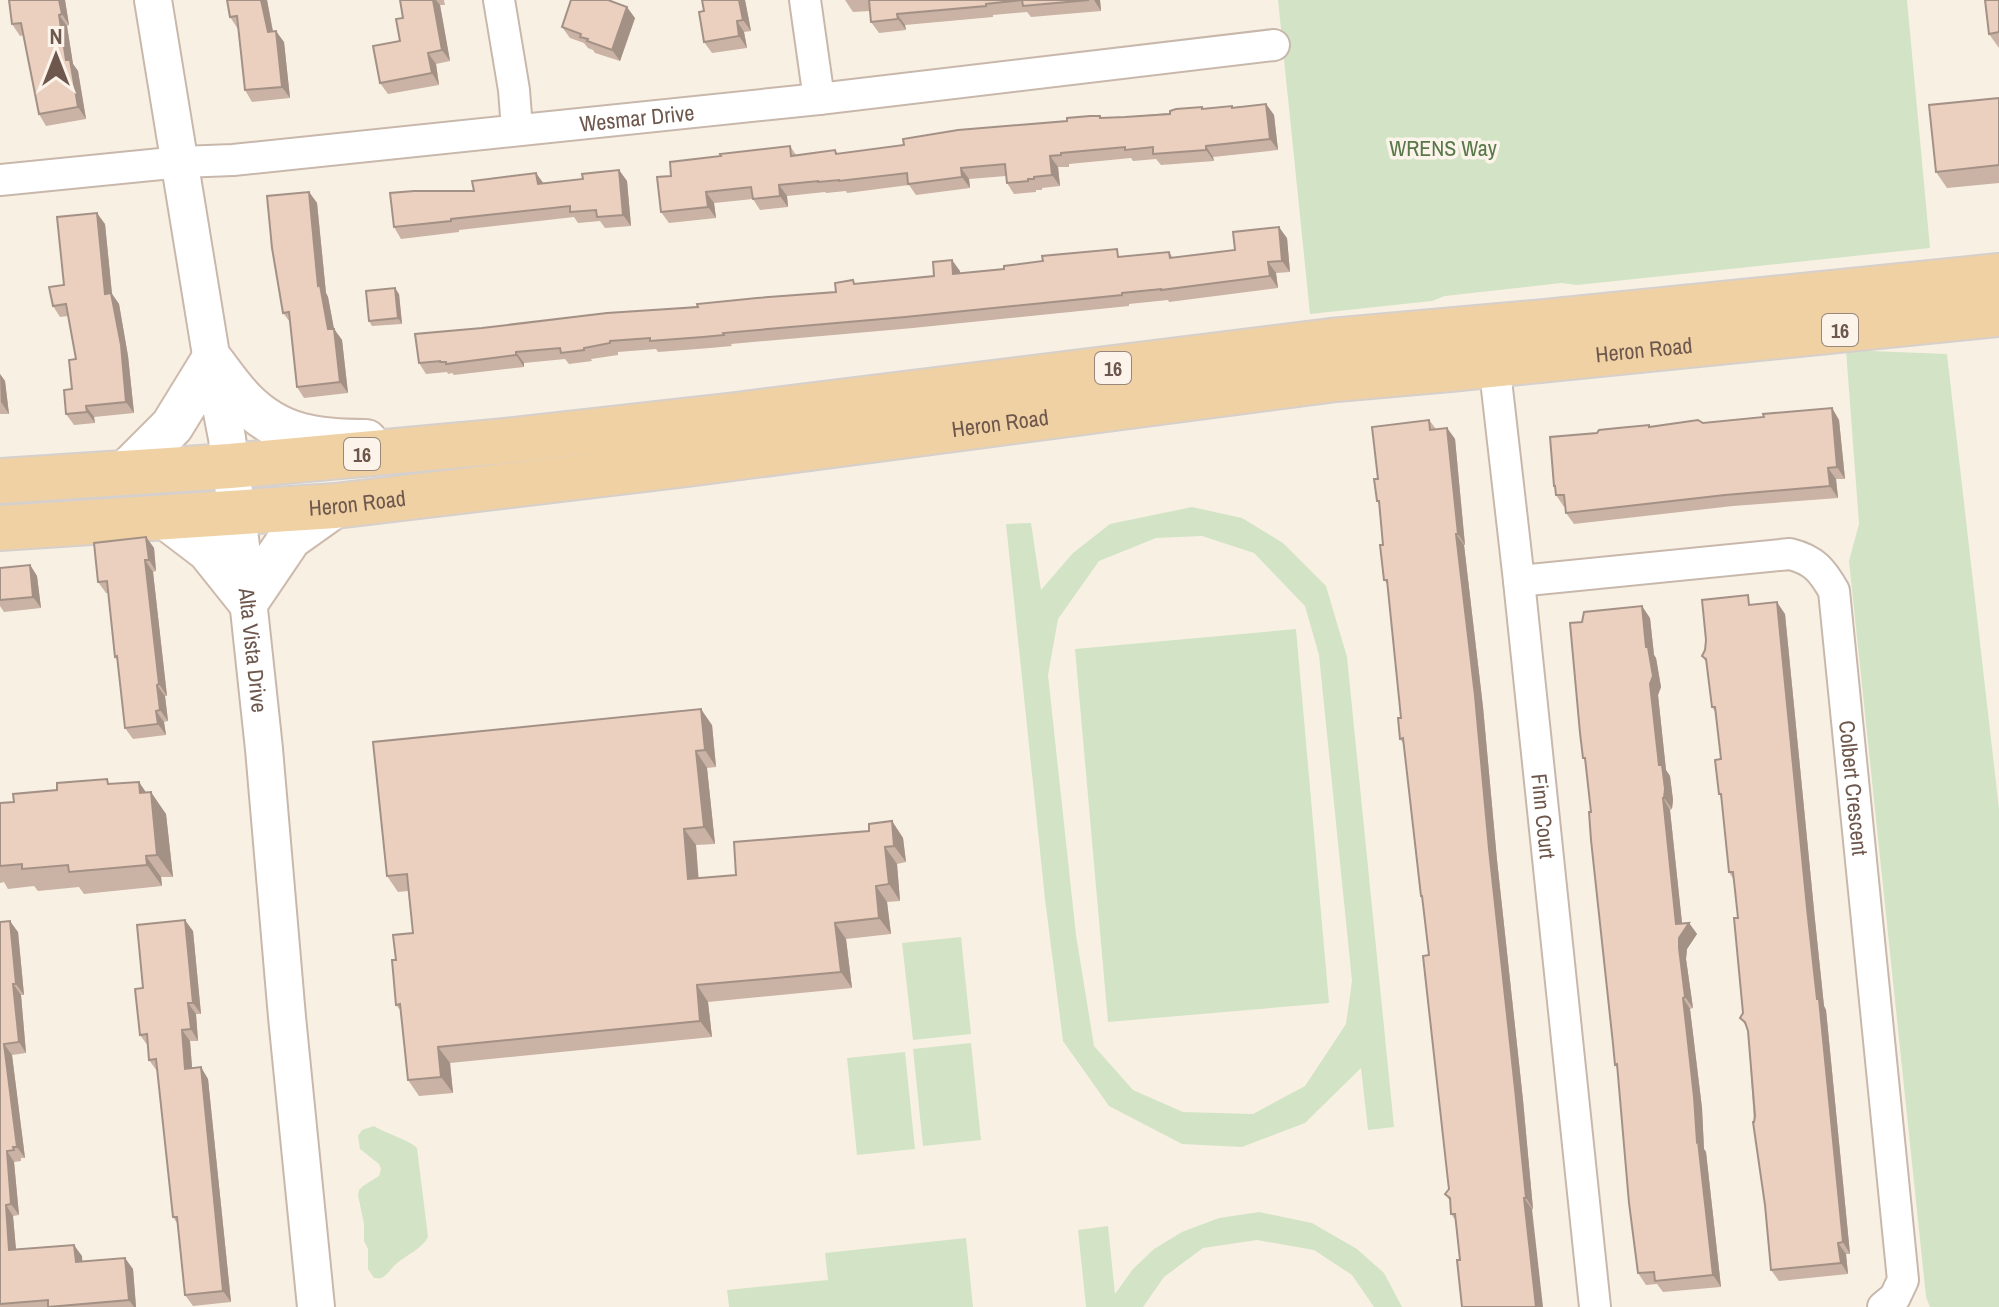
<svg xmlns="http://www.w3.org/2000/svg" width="1999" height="1307" font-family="'Archivo Narrow',sans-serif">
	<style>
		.green { fill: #d2e4c5; fill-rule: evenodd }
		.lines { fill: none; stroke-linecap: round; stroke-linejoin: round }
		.minor-casing { stroke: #c8b8ac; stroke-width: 34 }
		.tertiary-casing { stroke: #c8b8ac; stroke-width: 40 }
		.secondary-casing { stroke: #cdbaad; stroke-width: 46 }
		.primary-casing { stroke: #d6d0cd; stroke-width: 48 }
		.minor { stroke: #fff; stroke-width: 30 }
		.tertiary { stroke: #fff; stroke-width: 36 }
		.secondary { stroke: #fff; stroke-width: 42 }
		.primary { stroke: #f0d1a4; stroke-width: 44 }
		.wall { fill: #cab2a4 }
		.shaded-wall { fill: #a49186 }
		.building { fill: #ebcfbf; stroke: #a49186; stroke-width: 2 }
		.labels { text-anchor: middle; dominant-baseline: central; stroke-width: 7; stroke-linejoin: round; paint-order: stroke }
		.shield { fill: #fcf4ea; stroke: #99877c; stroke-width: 2 }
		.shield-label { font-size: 20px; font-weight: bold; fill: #6e584d }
		.street-label { font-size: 22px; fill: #6e584d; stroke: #fcf4ea }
		.park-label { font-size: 22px; fill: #58784a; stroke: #fcf4ea }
	</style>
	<rect width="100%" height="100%" fill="#f9f0e4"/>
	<g class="green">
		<path d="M1278,0H1907L1930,248L1577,285L1561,283L1445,296L1432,301L1310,314Z"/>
		<path d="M1846,350L1947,354L1999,809V1307H1930L1926,1297L1849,561L1859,524Z"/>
		<path d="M1192,507L1242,518L1283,543L1326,586L1347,657L1394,1127L1368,1130L1361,1068L1305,1123L1242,1147L1182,1144L1109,1106L1063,1041L1045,899L1006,524L1031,523L1041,590L1073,553L1110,524ZM1202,536L1254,553L1305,606L1319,655L1352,981L1346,1024L1305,1086L1253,1114L1183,1112L1133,1090L1094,1046L1076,935L1048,675L1058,619L1099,561L1156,538Z"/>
		<path d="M1296,629L1329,1003L1108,1022L1075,649Z"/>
		<path d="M961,937L971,1034L913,1040L902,943Z"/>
		<path d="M971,1043L981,1140L923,1146L913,1049Z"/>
		<path d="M905,1052L915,1149L857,1155L847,1058Z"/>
		<path d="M374,1126C386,1134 408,1139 417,1148L428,1237C421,1250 407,1254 396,1264C391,1268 387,1276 381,1278C379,1279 377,1278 374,1278L368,1269V1249L364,1241V1224L358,1195L359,1190L363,1186L379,1176L381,1169L379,1164L360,1149L358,1136L362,1130Z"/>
		<path d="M1259,1212L1312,1223L1357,1249L1384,1273L1402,1307H1374L1352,1275L1314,1250L1257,1240L1203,1248L1164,1277L1143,1307H1086L1078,1230L1108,1226L1115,1294L1133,1269L1154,1249L1182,1232L1219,1218Z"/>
		<path d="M966,1238L973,1307H729L727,1290L828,1280L825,1253Z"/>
	</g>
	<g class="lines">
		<defs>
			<g id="minor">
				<path d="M499,0L514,90L517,129"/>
				<path d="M805,0L819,99"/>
				<path id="s1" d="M0,180L181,162L233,160L819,99L1274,45"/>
				<path id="s2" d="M1492,345L1519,581L1595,1307"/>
				<path id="s3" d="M1519,581L1790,554C1814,560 1822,570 1834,591L1903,1280L1895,1297L1883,1307"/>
			</g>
			<g id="tertiary">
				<path id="s4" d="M153,0L212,361L227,438L248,600L264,749L287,1017L316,1307"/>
			</g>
			<g id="secondary">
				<path d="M127,471L172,426L212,361C222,374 232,389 244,401C279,437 318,441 366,441"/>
				<path d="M166,518L208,550L248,600L290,538L335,506"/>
			</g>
			<g id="primary">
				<path d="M0,481L230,466L495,442L736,415L1331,341L1545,322L1999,276"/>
				<path id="s5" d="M0,528L335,506L687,464L1336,379L1450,369L1999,314"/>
			</g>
		</defs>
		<use href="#minor" class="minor-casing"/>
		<use href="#tertiary" class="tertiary-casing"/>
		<use href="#secondary" class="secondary-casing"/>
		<use href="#primary" class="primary-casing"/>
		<use href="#minor" class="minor"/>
		<use href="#tertiary" class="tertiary"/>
		<use href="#secondary" class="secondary"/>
		<use href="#primary" class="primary"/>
	</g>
	<g class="wall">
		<path d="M9,0H65L69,25L67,26L73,64L78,71L86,119L46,126L39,114L24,35L20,36L12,24Z"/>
		<path d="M227,0H267L273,31L284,42L290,98L252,102L245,90L238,29L230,17Z"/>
		<path d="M400,0H444L445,5H440L450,61L436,64L439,85L388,94L380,83L400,41L403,18Z"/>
		<path d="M745,0L751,31L744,32L747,48L712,53L704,42V11Z"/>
		<path d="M845,0H1100L1101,11L1031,17L1027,12L993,15V17L905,25L906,30L879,33L871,22L870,11L853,12Z"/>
		<path d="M1999,0V48L1989,34Z"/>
		<path d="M635,18L620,61L595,53L593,50L588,48L584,43L570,38L562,27Z"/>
		<path d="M1999,98V183L1947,188L1936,172Z"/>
		<path d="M1266,104L1274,115L1278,150L1213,157L1214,161L1161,165L1156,159L1133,161L1131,158L1069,164V167H1058L1060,186L1042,188V190H1036V192L1014,194L1007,183L1006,176L969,179L970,188L916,195L909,185L847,193L846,191L826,193L825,192L787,196L788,207L760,210L753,199L714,203L716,218L669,223L661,212L671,176L721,156L790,146L796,155L835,150L838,154L1100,116L1101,118L1125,117Z"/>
		<path d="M619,170L627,181L631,226L605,228L600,221L578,223L574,217L459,230V232L401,239L394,227L474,191L583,179Z"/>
		<path d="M309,192L317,203L326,293L328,297L334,329L342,340L348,393L304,398L297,387L290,322L283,313Z"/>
		<path d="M105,224L112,294L119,304L128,356L134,413L94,417L95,423L74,425L66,414L76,359L68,316L60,317L53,306L64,285Z"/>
		<path d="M1287,238L1290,272L1276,273L1278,288L1169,302L1168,300L1129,304V306L913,328L731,344L732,346L710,348L658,352L656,349L618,352V355L591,359L592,361L569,364L565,359L524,363V367L454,375L452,373L448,374L447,372L426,374L419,363L482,328L836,292L856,284L934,276L952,260L960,273L1169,252L1173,258L1235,250Z"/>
		<path d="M399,294L402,324L372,326L369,321Z"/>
		<path d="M0,374L5,381L9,414H0Z"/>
		<path d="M1832,408L1839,420L1845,479H1836L1838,498L1733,506L1574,524L1566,513L1565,506L1564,507L1556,495L1555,488L1554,486L1597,433L1764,417Z"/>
		<path d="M1429,420L1436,429L1447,428L1455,439L1465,545H1464L1483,707L1497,860L1523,1100L1533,1209L1460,1260L1456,1221L1451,1214L1450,1201L1445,1194L1449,1189L1429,955L1423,900L1421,896L1404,744L1400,739L1401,718L1388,585L1384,580L1383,545L1379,504L1377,501L1378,479Z"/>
		<path d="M146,537L154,548L156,571L153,572L167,696H165L168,721L164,722L166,735L133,739L125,728L117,660L115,657L108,593H106L98,582Z"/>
		<path d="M30,565L37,576L41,608L4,612L0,606V568Z"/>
		<path d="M1754,605L1785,614L1815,920L1824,1006L1826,1010L1850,1254H1846L1848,1274L1779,1281L1771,1270L1765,1205L1754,1122L1748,1031L1746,1026L1740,1018L1743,1013L1738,918L1734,880L1729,872L1722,798L1719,794L1721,759L1716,713L1712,707L1706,662L1702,656L1705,650L1706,640Z"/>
		<path d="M1650,618L1654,655L1656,658L1661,687L1658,695L1666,770L1670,776L1673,800L1672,809L1670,810L1682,924L1689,923L1697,934L1687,949L1686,959L1693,1008L1690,1009L1702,1108L1704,1149L1706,1152L1721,1287L1663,1292L1657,1284L1646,1285L1638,1273L1617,1068L1615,1065L1591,812L1586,762L1583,758L1582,622Z"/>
		<path d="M712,725L716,767L707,768L715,844L696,845L698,879L736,875L869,831L892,821L903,838L906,862L897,864L900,901L887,902L891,934L846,939L852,988L708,1002L712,1037L450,1063L453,1093L419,1096L408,1080L401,1011L396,1005V960L413,933L408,891L398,892L387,876Z"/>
		<path d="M111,784L146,793L166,814L173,877H161L162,886L84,894L79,887L38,891L34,886L8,889L4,882L0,883V803L14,802Z"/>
		<path d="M0,922L18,932L24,995H21L26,1053L12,1055L25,1158H21V1161L14,1162L19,1215L13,1216L16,1250L82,1256V1261L133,1269L136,1307H0Z"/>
		<path d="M193,931L201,1014H196L198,1041H190L192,1068L208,1079L231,1302L193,1306L185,1295L177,1223L173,1217L157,1071L149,1060L148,1046L140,1035L143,988Z"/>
	</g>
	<g class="shaded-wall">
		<path d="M59,0H65L69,25L62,14Z"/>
		<path d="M261,0H267L275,43L268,32Z"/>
		<path d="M433,0H436L440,5L450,61L442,50Z"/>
		<path d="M739,0H745L751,31L743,20Z"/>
		<path d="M1094,0H1100L1101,11Z"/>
		<path d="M627,7L635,18L620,61L612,50Z"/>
		<path d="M897,14L905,25L906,30L898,19Z"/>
		<path d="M59,15L67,26L73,64L78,71L86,119L78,107L66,60Z"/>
		<path d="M737,21L744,32L747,48L739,36Z"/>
		<path d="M276,31L284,42L290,98L282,87Z"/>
		<path d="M428,53L436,64L439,85L432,73Z"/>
		<path d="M1266,104L1274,115L1278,150L1270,139Z"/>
		<path d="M1206,146L1213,157L1214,161L1206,150Z"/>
		<path d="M1050,156L1058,167L1060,186L1052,175Z"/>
		<path d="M961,168L969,179L970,188L962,177Z"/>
		<path d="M619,170L627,181L631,226L623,215Z"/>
		<path d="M536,173L544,184H538Z"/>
		<path d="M779,185L787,196L788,207L780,196Z"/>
		<path d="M309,192L317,203L326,293L328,297L334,329L342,340L348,393L340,382L318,286Z"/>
		<path d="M706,192L714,203L716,218L708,207Z"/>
		<path d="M97,213L105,224L112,294L119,304L128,356L134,413L126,402L105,294Z"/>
		<path d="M1279,227L1287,238L1290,272L1282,261Z"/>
		<path d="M952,260L960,271L961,285L953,274Z"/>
		<path d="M1268,262L1276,273L1278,288L1270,276Z"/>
		<path d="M395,288L399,294L402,324L398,318Z"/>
		<path d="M516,352L524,363V367L516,355Z"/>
		<path d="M0,374L5,381L9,414L1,402Z"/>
		<path d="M86,406L94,417L95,423L87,412Z"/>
		<path d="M1832,408L1839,420L1845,479L1837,467Z"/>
		<path d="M1447,428L1455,439L1465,545L1458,534Z"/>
		<path d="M1828,468L1836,479L1838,498L1830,486Z"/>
		<path d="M1456,534L1464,545L1483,707L1497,860L1523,1100L1533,1209L1526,1198Z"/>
		<path d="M146,537L154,548L156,571L149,560Z"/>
		<path d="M145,560L153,572L167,696L159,684Z"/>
		<path d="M30,565L37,576L41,608L33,597Z"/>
		<path d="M1777,602L1785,614L1815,920L1824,1006L1826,1010L1850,1254L1843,1242L1807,908Z"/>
		<path d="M1642,606L1650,618L1654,655L1656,658L1661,687L1658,695L1666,770L1670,776L1673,800L1672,809L1664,798L1659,765Z"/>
		<path d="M157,685L165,696L168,721L160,710Z"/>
		<path d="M701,709L712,725L716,767L705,750Z"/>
		<path d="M156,711L164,722L166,735L158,724Z"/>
		<path d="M696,751L707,768L715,844L704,827Z"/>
		<path d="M139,782L152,801L151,792L166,814L173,877L157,855L140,793Z"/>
		<path d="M1663,798L1670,810L1683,932L1689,923L1697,934L1687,949L1686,959L1693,1008L1685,997L1676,924Z"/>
		<path d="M892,821L903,838L906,862L894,846Z"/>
		<path d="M684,829L696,845L700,896L688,879Z"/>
		<path d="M885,847L897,864L900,901L889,884Z"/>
		<path d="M146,856L161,877L162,886L147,865Z"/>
		<path d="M876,886L887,902L891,934L879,918Z"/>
		<path d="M185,920L193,931L201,1014L193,1003Z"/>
		<path d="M10,921L18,932L24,995L16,984Z"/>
		<path d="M835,923L846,939L852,988L841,972Z"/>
		<path d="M13,984L21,995L26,1053L19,1042Z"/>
		<path d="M697,985L708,1002L712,1037L700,1021Z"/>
		<path d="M1683,998L1690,1009L1702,1108L1704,1149L1706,1152L1721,1287L1713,1275L1697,1142Z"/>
		<path d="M188,1003L196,1014L198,1041L191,1029Z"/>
		<path d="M182,1030L190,1041L193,1080L185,1069Z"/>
		<path d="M4,1044L12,1055L25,1158L17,1147Z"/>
		<path d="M438,1047L450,1063L453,1093L441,1077Z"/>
		<path d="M201,1067L208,1079L231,1302L223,1291Z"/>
		<path d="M7,1151L14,1162L19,1215L11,1204Z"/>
		<path d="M1524,1198L1532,1209L1543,1307H1536Z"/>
		<path d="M6,1205L13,1216L17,1261L9,1250Z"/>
		<path d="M1838,1243L1846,1254L1848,1274L1841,1263Z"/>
		<path d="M74,1245L82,1256L83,1273L76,1262Z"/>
		<path d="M125,1258L133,1269L136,1307H134L129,1300Z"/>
	</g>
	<g class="building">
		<path d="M9,0H59L62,14L59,15L66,60H70L78,107L39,114L21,23L12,24Z"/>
		<path d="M227,0H261L268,32L276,31L282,87L245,90L237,16L230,17Z"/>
		<path d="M400,0H433L442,50L428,53L432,73L380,83L373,46L400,41L396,19L403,18Z"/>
		<path d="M571,0H608L627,7L612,50L587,41L588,39L580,37L581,34L562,27Z"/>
		<path d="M702,0H739L743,20L737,21L739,36L704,42L699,12L704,11Z"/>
		<path d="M869,0H1022L986,4V6L897,14L898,19L871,22Z"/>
		<path d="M1022,0H1089L1023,6Z"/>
		<path d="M1985,0H1999V32L1989,34Z"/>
		<path d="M1999,98V165L1936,172L1929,105Z"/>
		<path d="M1266,104L1270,139L1206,146V150L1153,154V147L1125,150V147L1061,153V155L1050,156L1052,175L1034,177V179H1028V181L1007,183L1005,164L961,168L962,177L908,184L907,173L839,181V180L818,182V181L779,185L780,196L753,199L751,187L706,192L708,207L661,212L657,177L671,176L670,162L721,156L720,154L790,146L791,156L835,150L836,154L904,145L903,139L958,130L1067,121V118L1090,116H1100V118L1125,117L1170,114V111L1176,109L1202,107V109L1232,106V108Z"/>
		<path d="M619,170L623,215L597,217L596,210L570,212V206L451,219V221L394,227L390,193L414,191H474L472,181L536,173L538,184L583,179L582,174Z"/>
		<path d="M309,192L318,286L320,285L328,329H334L340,382L297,387L289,312L283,313L272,248L267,196Z"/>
		<path d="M97,213L105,294L111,293L121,345L126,402L86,406L87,412L66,414L64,390L72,389L69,360L76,359L66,304L53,306L49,287L64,285L57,217Z"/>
		<path d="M1279,227L1282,261L1268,262L1270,276L1161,290V289L1122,293V295L905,317L723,333L724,335L703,337L650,341V338L610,341V343L584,348V350L561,353L560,348L516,352V355L446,364V362H440V361L419,363L415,334L482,328L607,313L698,307L697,304L757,298L836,292L835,283L853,280L854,284L934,276L933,262L952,260L953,274L1004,269V266L1043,261L1042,256L1117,249L1118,257L1169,252L1170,258L1235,250L1233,232Z"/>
		<path d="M395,288L398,318L369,321L366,291Z"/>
		<path d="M1832,408L1837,467L1828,468L1830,486L1725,495L1566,513L1564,495H1556L1555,486H1554L1550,437L1597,433L1599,430L1618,428L1649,425V427L1698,420L1703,423L1764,417L1763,414Z"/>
		<path d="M1429,420L1430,430L1447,428L1458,534H1456L1475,696L1489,849L1515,1089L1526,1198H1524L1536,1307H1462L1457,1260H1460L1455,1214H1451L1450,1198L1445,1194L1449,1189L1448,1181L1423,956L1429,955L1422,896H1421L1403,738L1400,739L1398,718H1401L1387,580H1384L1380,545H1383L1379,501H1377L1374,479H1378L1372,427Z"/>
		<path d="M146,537L149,560H145L159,684L157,685L160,710L156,711L158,724L125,728L117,656L115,657L107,581L98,582L94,543Z"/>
		<path d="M30,565L33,597L0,600V568Z"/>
		<path d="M1748,595L1749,605L1777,602L1807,908L1817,999H1819L1843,1242L1838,1243L1841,1263L1771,1270L1765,1205L1753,1122H1754L1755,1116L1748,1031L1745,1022L1740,1018L1743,1013L1734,918H1738L1733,872H1729L1721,794H1719L1715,760L1721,759L1715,707H1712L1706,659L1702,656L1705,650L1706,640L1702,600Z"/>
		<path d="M1642,606L1646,647H1648L1653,676L1650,684L1659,765H1662L1665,789L1664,798H1663L1676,924L1689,923L1679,938V948L1685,997L1683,998L1694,1097L1697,1142L1698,1141L1713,1275L1655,1281L1654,1272L1638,1273L1629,1203L1617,1064L1615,1065L1613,1044L1591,840L1589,812H1591L1585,758H1583L1580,733L1570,623L1582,622L1584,612Z"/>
		<path d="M701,709L705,750L696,751L704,827L684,829L688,879L736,875L734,842L869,831V824L892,821L894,846L885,847L889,884L876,886L879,918L835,923L841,972L697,985L700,1021L438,1047L441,1077L408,1080L400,1004L396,1005L392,960H396L393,935L413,933L407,874L387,876L373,742Z"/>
		<path d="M107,779L108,784L139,782L140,793L151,792L157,855L146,856L147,865L69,872L68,865L22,869V864L0,866V803L14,802L13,794L57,790V783Z"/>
		<path d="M185,920L193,1003H188L191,1029L182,1030L185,1069L201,1067L223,1291L185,1295L177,1217H173L156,1059L149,1060L147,1034L140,1035L135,989L143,988L137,925Z"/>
		<path d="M10,921L16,984H13L19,1042L4,1044L17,1147H13L14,1150L7,1151L11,1204L6,1205L9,1250L74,1245L76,1262L125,1258L129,1300L48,1307V1300L0,1304V922Z"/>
	</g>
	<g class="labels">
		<g class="shield">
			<rect x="1822" y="314" width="36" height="32" rx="6"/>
			<rect x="1095" y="352" width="36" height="32" rx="6"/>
			<rect x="344" y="438" width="36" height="32" rx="6"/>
		</g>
		<g class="shield-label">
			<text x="1840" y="330">16</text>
			<text x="1113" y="368">16</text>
			<text x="362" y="454">16</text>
		</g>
		<g class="street-label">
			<text stroke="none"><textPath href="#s1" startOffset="640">Wesmar Drive</textPath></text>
			<text stroke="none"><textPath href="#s5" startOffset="1654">Heron Road</textPath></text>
			<text stroke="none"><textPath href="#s5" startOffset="1006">Heron Road</textPath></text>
			<text stroke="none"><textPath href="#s5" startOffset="358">Heron Road</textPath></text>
			<text stroke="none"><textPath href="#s4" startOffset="658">Alta Vista Drive</textPath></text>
			<text stroke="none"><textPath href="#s3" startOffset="530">Colbert Crescent</textPath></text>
			<text stroke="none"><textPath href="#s2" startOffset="474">Finn Court</textPath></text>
		</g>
		<g class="park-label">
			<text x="1443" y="148">WRENS Way</text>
		</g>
	</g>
	<g transform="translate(56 56)" stroke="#fcf4ea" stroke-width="6" paint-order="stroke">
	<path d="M0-6L14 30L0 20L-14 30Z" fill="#6e584d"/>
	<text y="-12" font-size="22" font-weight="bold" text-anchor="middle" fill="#6e584d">N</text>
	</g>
</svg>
